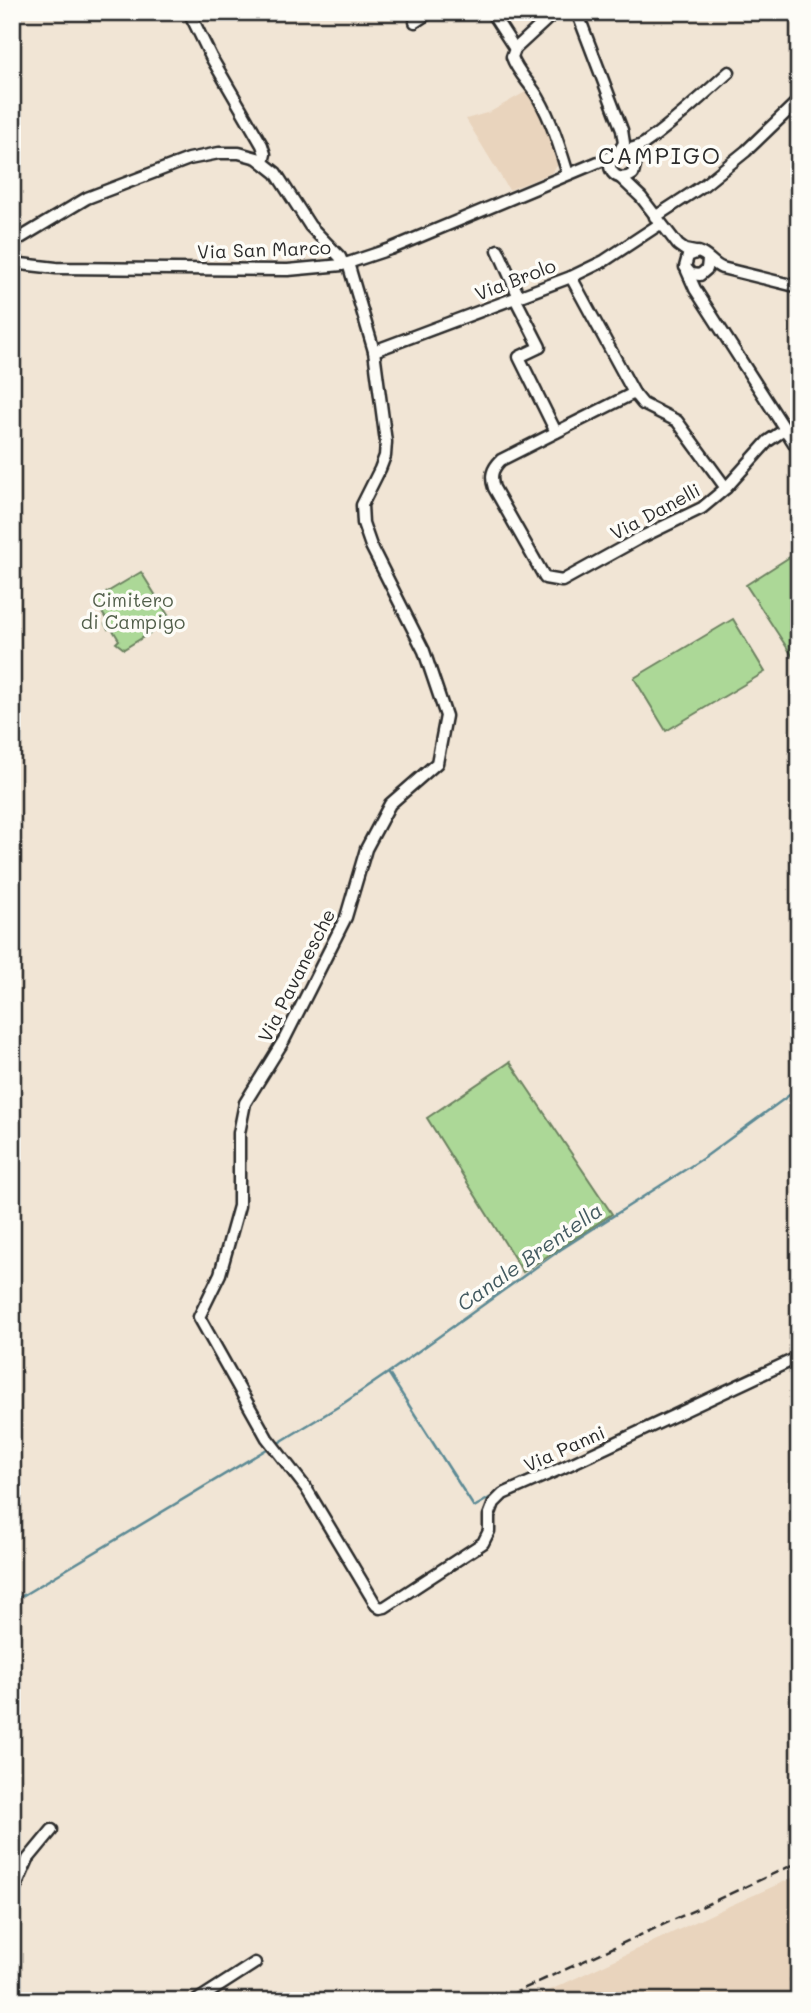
<svg xmlns="http://www.w3.org/2000/svg" width="811" height="2013" font-family="Mali,sans-serif">
	<style>
		.built { fill: #e9d4bd }
		.green { fill: #acd897; stroke: #6c8261; stroke-width: 2 }
		.lines { fill: none; stroke-linecap: round; stroke-linejoin: round }
		.stream { stroke: #5c8a95; stroke-width: 2.5 }
		.minor-casing { stroke: #2b2b2b; stroke-width: 15 }
		.minor { stroke: #fdfcf7; stroke-width: 10 }
		.rail { stroke: #2b2b2b; stroke-width: 2.5; stroke-dasharray: 10 5; stroke-linecap: butt }
		.labels { text-anchor: middle; dominant-baseline: central; stroke-width: 7; stroke-linejoin: round; paint-order: stroke }
		.street-label { font-size: 19px; fill: #2b2b2b; stroke: #fdfcf7 }
		.park-label { font-size: 19px; fill: #525f4b; stroke: #fdfcf7 }
		.water-label { font-size: 21px; font-style: italic; fill: #435a60; stroke: #fdfcf7 }
		.quarter-label { font-size: 23px; letter-spacing: 2px; fill: #2b2b2b; stroke: #fdfcf7 }
	</style>
	<rect width="100%" height="100%" fill="#f1e5d5"/>
	<filter id="ink" filterUnits="userSpaceOnUse"><feTurbulence type="fractalNoise" baseFrequency=".0143" numOctaves="2"/><feDisplacementMap in="SourceGraphic" scale="14" xChannelSelector="R" yChannelSelector="G"/><feConvolveMatrix kernelMatrix="1 2 1 2 8 2 1 2 1" color-interpolation-filters="sRGB"/></filter>
	<g filter="url(#ink)">
		<g class="built">
			<path d="M529,90L541,111L558,157V165L551,173L509,190L466,119L490,112Z"/>
			<path d="M799,1875V2001H527L727,1907Z"/>
		</g>
		<g class="green">
			<path d="M799,551V666L746,585Z"/>
			<path d="M141,572L171,620L124,649L116,643L119,640L111,627L108,629L105,624L108,622L94,600Z"/>
			<path d="M733,619L765,672L666,731L634,678Z"/>
			<path d="M510,1062L612,1214L523,1272L427,1118Z"/>
		</g>
		<g class="lines">
			<g class="stream">
				<path d="M389,1374L474,1507L498,1493"/>
				<path d="M735,1392L799,1364"/>
				<path d="M275,1445L341,1405L388,1373L560,1250L705,1157L799,1088"/>
				<path d="M520,1480L588,1451"/>
				<path d="M12,1602L267,1449"/>
			</g>
			<defs>
				<g id="minor">
					<path d="M189,12L211,57L262,145L265,154L263,162"/>
					<path d="M491,12L515,49"/>
					<path d="M555,12L515,49L512,57C517,72 530,83 538,97C552,121 560,148 568,174"/>
					<path d="M577,12L622,130L624,143L618,153"/>
					<path d="M415,22L430,12"/>
					<path d="M622,152L631,154L636,162L633,174C616,186 602,165 615,155C624,149 637,149 645,143C675,122 702,96 729,72"/>
					<path d="M621,178L641,197L678,245L685,250L695,252"/>
					<path d="M655,217L704,185L746,151L799,100"/>
					<path d="M12,243L87,198L189,159L219,153H239L257,158L276,173L310,226L340,257L343,264"/>
					<path d="M498,250L519,297"/>
					<path d="M708,260L707,269L700,275L691,274L685,267L688,256L698,252C708,255 712,264 722,268L799,287"/>
					<path d="M12,263L56,268L288,270L342,265L390,249L615,155"/>
					<path d="M348,263L374,351L386,442L385,456L380,469L362,505L363,523L371,546L424,651L446,716L437,763L390,804L366,849L346,917L284,1040L245,1103L239,1133V1206L220,1274L199,1317L267,1438L306,1488L376,1605L380,1608L385,1607L483,1543L489,1531V1516L494,1503L503,1494L560,1469L799,1357"/>
					<path d="M687,271L695,289L799,451"/>
					<path d="M571,277L634,393L643,404L677,421L726,488"/>
					<path d="M515,298L540,347L519,357L556,432"/>
					<path d="M374,351L571,277L604,261L660,224"/>
					<path d="M634,393L501,460C492,469 490,476 494,488L545,578L562,581L638,539L702,508L726,488L768,441L784,430"/>
					<path d="M12,1896L28,1859L52,1830"/>
					<path d="M797,1980L799,1983"/>
					<path d="M196,2001L255,1963"/>
				</g>
			</defs>
			<use href="#minor" class="minor-casing"/>
			<use href="#minor" class="minor"/>
			<path class="rail" d="M497,2001L799,1862"/>
		</g>
	</g>
	<g class="labels">
		<g class="street-label">
			<text transform="translate(264 249) rotate(-2)">Via San Marco</text>
			<text transform="translate(515 279) rotate(-21)">Via Brolo</text>
			<text transform="translate(655 511) rotate(-28)">Via Danelli</text>
			<text transform="translate(296 975) rotate(-63)">Via Pavanesche</text>
			<text transform="translate(564 1448) rotate(-24)">Via Panni</text>
		</g>
		<g class="park-label">
			<text x="133" y="599">Cimitero<tspan x="133" dy="22">di Campigo</tspan></text>
		</g>
		<g class="water-label">
			<text transform="translate(529 1256) rotate(-35)">Canale Brentella</text>
		</g>
		<g class="quarter-label">
			<text x="660" y="155">CAMPIGO</text>
		</g>
	</g>
	<rect width="811" height="2013" fill="none" stroke="#fdfcf7" stroke-width="42"/>
	<rect x="21" y="21" width="769" height="1971" fill="none" stroke="#2b2b2b" stroke-width="2.5" filter="url(#ink)"/>
</svg>
